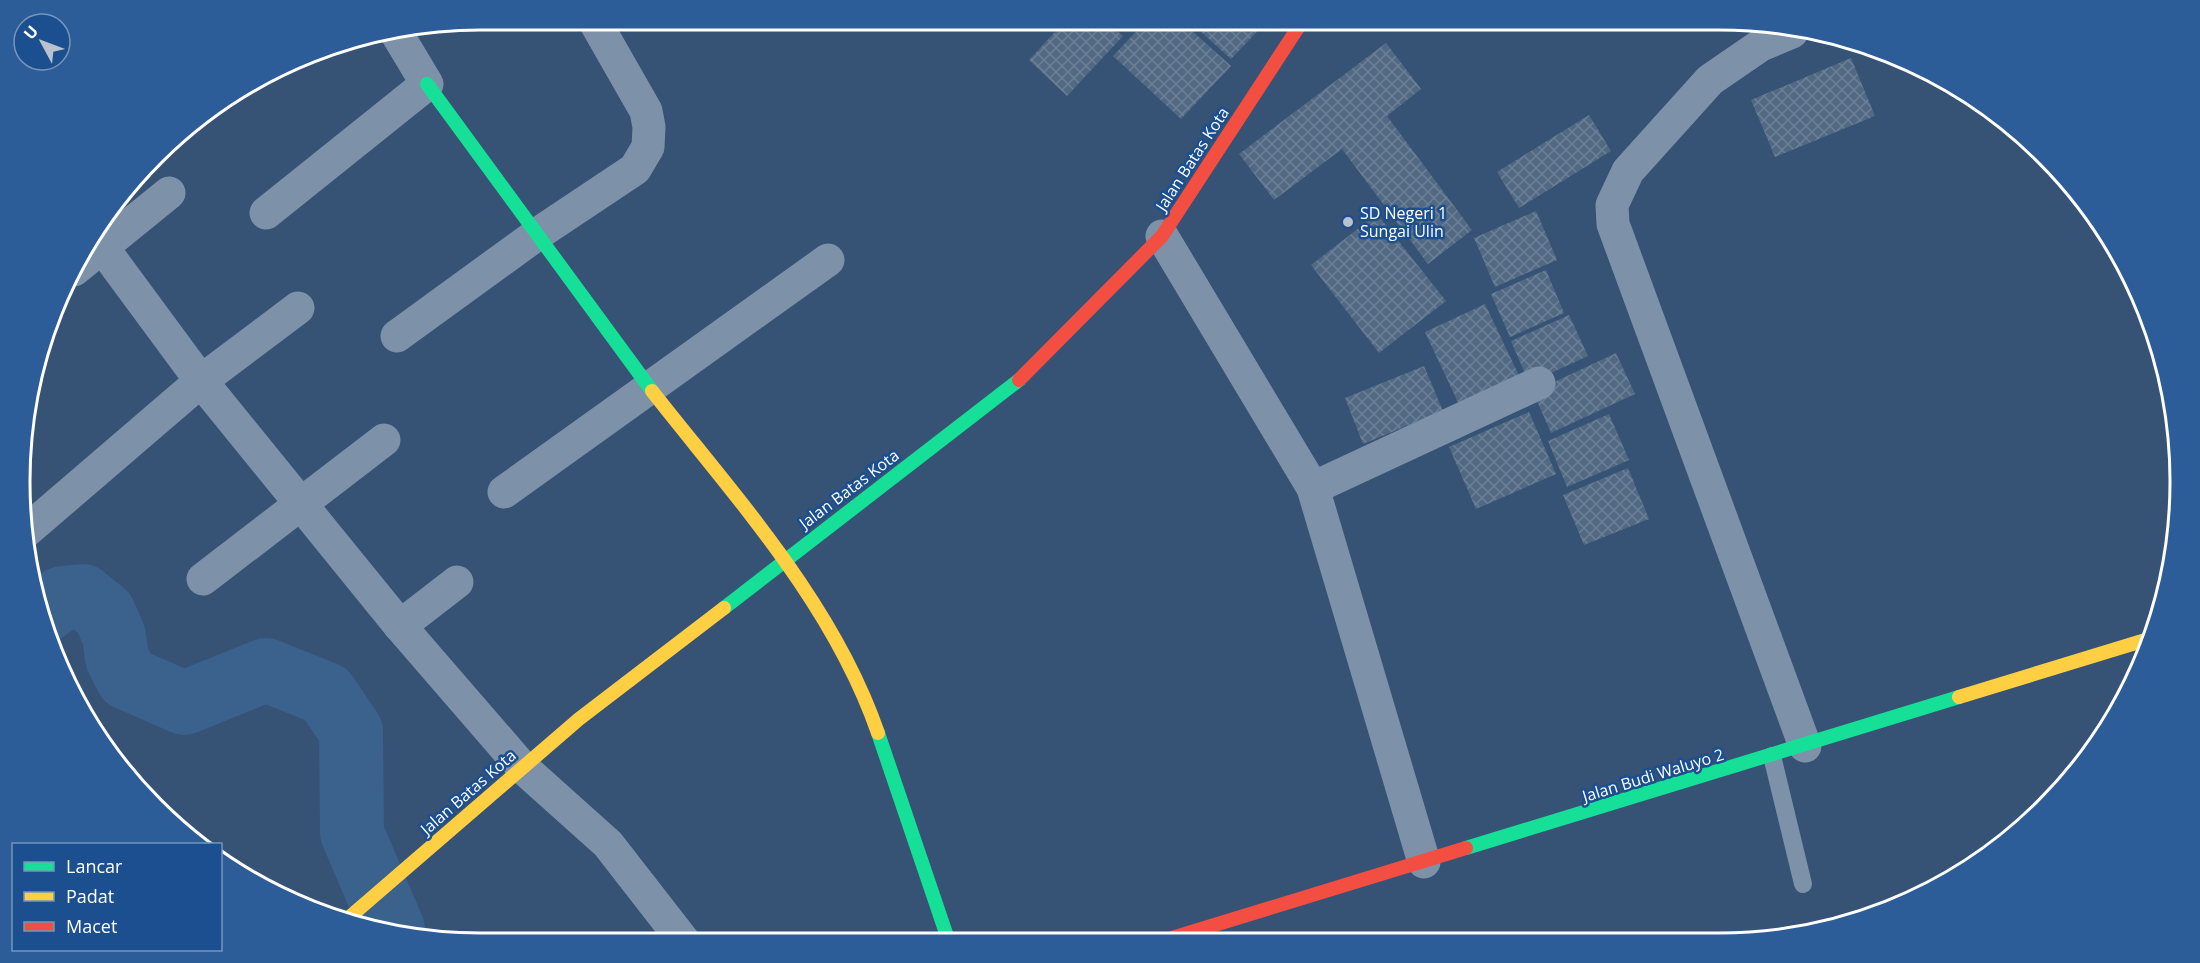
<svg xmlns="http://www.w3.org/2000/svg" width="2200" height="963" font-family="'Open Sans',sans-serif">
	<style>
		.lines { fill: none; stroke-linecap: round; stroke-linejoin: round }
		.river { stroke: #3b618d; stroke-width: 64 }
		.building { fill: url(#building-cross-hatch) }
		.lane { stroke: #7d92a8; stroke-width: 18 }
		.street { stroke: #7d92a8; stroke-width: 33 }
		.fast { stroke: #16e098; stroke-width: 14 }
		.slow { stroke: #ffcf43; stroke-width: 14 }
		.jam { stroke: #f24e42; stroke-width: 14 }
		.poi-dot { fill: #b9c2ce; stroke: #1b4f8f; stroke-width: 2 }
		.labels { text-anchor: middle; dominant-baseline: central; stroke-width: 5; stroke-linejoin: round; paint-order: stroke }
		.street-label { font-size: 16px; fill: #fff; stroke: #1b4f8f }
		.poi-label { font-size: 16px; fill: #fff; stroke: #1b4f8f; text-anchor: start }
		.rim { fill: none; stroke: #fff; stroke-width: 3 }
	</style>
	<defs>
		<pattern id="building-cross-hatch" width="8" height="8" patternUnits="userSpaceOnUse" patternTransform="scale(1.5)"><rect width="8" height="8" fill="#526984"/><path d="M0 0l8 8M0 8l8-8" fill="none" stroke="#6c8096"/></pattern>
	</defs>
	<rect width="100%" height="100%" fill="#365274"/>
	<g class="lines">
		<path class="river" d="M40,614L62,598L83,596L104,613L114,636L117,658L127,678L184,703L266,670L326,694L351,731L352,833L393,929"/>
	</g>
	<g class="building">
		<path d="M1066,20H1105L1123,36L1067,96L1029,60Z"/>
		<path d="M1147,20H1180L1231,66L1181,119L1113,56Z"/>
		<path d="M1188,20H1268L1231,59Z"/>
		<path d="M1386,43L1421,89L1387,116L1472,230L1428,264L1342,149L1274,200L1239,154Z"/>
		<path d="M1851,58L1875,116L1775,157L1751,100Z"/>
		<path d="M1589,115L1611,151L1519,208L1497,172Z"/>
		<path d="M1536,211L1557,260L1495,287L1474,238Z"/>
		<path d="M1377,214L1446,301L1379,353L1311,265Z"/>
		<path d="M1546,270L1564,313L1510,337L1491,294Z"/>
		<path d="M1485,304L1522,382L1462,411L1425,332Z"/>
		<path d="M1569,315L1588,356L1529,383L1511,341Z"/>
		<path d="M1616,353L1635,394L1551,433L1533,392Z"/>
		<path d="M1424,366L1443,411L1363,444L1345,398Z"/>
		<path d="M1529,412L1556,474L1476,509L1449,447Z"/>
		<path d="M1609,414L1629,460L1567,487L1548,441Z"/>
		<path d="M1628,468L1649,519L1584,545L1563,495Z"/>
	</g>
	<g class="lines">
		<path class="lane" d="M1772,756L1803,884"/>
		<g class="street">
			<path d="M1792,32L1761,45L1710,80L1628,171L1612,205L1613,224L1805,746"/>
			<path d="M266,213L427,84L397,34"/>
			<path d="M94,236L201,381L400,626L522,767L608,844L685,943"/>
			<path d="M1162,236L1313,488L1424,862"/>
			<path d="M74,270L169,193"/>
			<path d="M397,336L536,235L635,169L648,147L649,127L646,111L594,20"/>
			<path d="M1313,488L1539,383"/>
			<path d="M504,492L828,260"/>
			<path d="M24,533L201,381L298,308"/>
			<path d="M203,579L384,440"/>
			<path d="M400,626L457,582"/>
		</g>
		<g class="fast">
			<path d="M427,84L652,391"/>
			<path d="M724,608L1019,380"/>
			<path d="M878,733L949,942"/>
			<path d="M1466,848L1959,697"/>
		</g>
		<g class="slow">
			<path d="M652,391C736,498 833,603 878,733"/>
			<path d="M1959,697L2152,638"/>
			<path d="M345,921L579,719L724,608"/>
		</g>
		<g class="jam">
			<path d="M1019,380L1162,236L1303,20"/>
			<path d="M1162,941L1466,848"/>
		</g>
	</g>
	<circle class="poi-dot" cx="1348" cy="222" r="6"/>
	<g class="labels">
		<g class="street-label">
			<text transform="translate(1192 159) rotate(-57)">Jalan Batas Kota</text>
			<text transform="translate(849 489) rotate(-37)">Jalan Batas Kota</text>
			<text transform="translate(1653 775) rotate(-17)">Jalan Budi Waluyo 2</text>
			<text transform="translate(468 792) rotate(-41)">Jalan Batas Kota</text>
		</g>
		<g class="poi-label">
			<text x="1360" y="213">SD Negeri 1<tspan x="1360" dy="18">Sungai Ulin</tspan></text>
		</g>
	</g>
	<path d="M0 0H2200V963H0ZM481 30H1719A451 451 0 0 1 2170 481V482A451 451 0 0 1 1719 933H481A451 451 0 0 1 30 482V481A451 451 0 0 1 481 30Z" fill="#2d5d98" fill-rule="evenodd"/>
	<path class="rim" d="M481 30H1719A451 451 0 0 1 2170 481V482A451 451 0 0 1 1719 933H481A451 451 0 0 1 30 482V481A451 451 0 0 1 481 30Z"/>
	<rect x="12" y="843" width="210" height="108" fill="#1b4f8f" stroke="#7695bc" stroke-width="1.5"/>
	<rect x="24" y="862" width="30" height="9" fill="#16e098" stroke="#7695bc" stroke-width="1.5"/>
	<text x="66" y="873" font-size="18" fill="#ffffff">Lancar</text>
	<rect x="24" y="892" width="30" height="9" fill="#ffcf43" stroke="#7695bc" stroke-width="1.5"/>
	<text x="66" y="903" font-size="18" fill="#ffffff">Padat</text>
	<rect x="24" y="922" width="30" height="9" fill="#f24e42" stroke="#7695bc" stroke-width="1.5"/>
	<text x="66" y="933" font-size="18" fill="#ffffff">Macet</text>
	<g transform="translate(42 42) rotate(311)"><circle r="28" fill="#1b4f8f" stroke="#7695bc" stroke-width="1.5"/>
	<path d="M0-4.5L10 22L0 15L-10 22Z" fill="#b9c2ce"/>
	<text y="-9" font-size="16" font-weight="bold" text-anchor="middle" fill="#ffffff">U</text>
	</g>
</svg>
